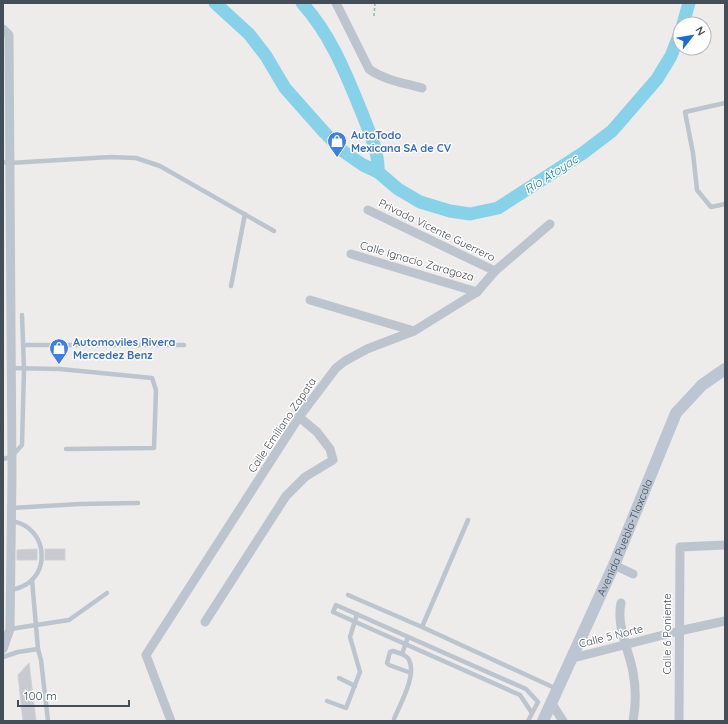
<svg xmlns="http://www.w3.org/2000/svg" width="728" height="724" font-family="Quicksand,sans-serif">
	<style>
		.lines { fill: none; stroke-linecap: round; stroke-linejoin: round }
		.river { stroke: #87d2e8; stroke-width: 13 }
		.building { fill: #c8cad0; stroke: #cfd1d7 }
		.path { stroke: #73c8a0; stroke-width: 1.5; stroke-dasharray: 3 2; stroke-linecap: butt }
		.service { stroke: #bcc5ce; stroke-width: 4.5 }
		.minor { stroke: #bcc5ce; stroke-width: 9 }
		.secondary { stroke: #bcc6d2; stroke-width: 12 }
		.labels { text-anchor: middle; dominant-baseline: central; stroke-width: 3; stroke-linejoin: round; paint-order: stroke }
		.shop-label { font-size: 11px; font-weight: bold; fill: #366cbe; stroke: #fff; text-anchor: start }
		.street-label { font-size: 11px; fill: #444e58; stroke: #fff }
		.water-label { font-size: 12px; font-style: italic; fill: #117e9f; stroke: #fff }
	</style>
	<rect width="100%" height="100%" fill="#eeebeb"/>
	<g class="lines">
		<g class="river">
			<path d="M215,3L249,34L266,56L285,88L324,132L344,152L363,165L378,172L398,189L420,202L450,211L470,214L498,208L583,153L612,131L657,79L671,56L680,33"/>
			<path d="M302,3C331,35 346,74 362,113C369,132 379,151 378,172"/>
			<path d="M683,24L689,3"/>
		</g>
	</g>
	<g class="building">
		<path d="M37,549V560H17V550Z"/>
		<rect x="45" y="549" width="20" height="11"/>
		<path d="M29,663L36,721H23L18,675Z"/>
	</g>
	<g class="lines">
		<path class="path" d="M374,16L375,3"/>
		<g class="service">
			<path d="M725,103L685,112L693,153L697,190L711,207L725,204"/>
			<path d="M3,162L9,163L111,157L136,158L160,166L274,231"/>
			<path d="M231,286L245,214"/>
			<path d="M23,345H184"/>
			<path d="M10,368L60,369L152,378L156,390L154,448L66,449"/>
			<path d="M3,459L11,457L22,445L24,369L22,315"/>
			<path d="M11,508L80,504L138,503"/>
			<path d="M468,520L422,627L557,689"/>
			<path d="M32,580L38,649"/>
			<path d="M10,590C16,589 22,587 27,584C47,570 46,541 27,527C22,523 16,522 10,520"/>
			<path d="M348,595L422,627"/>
			<path d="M10,629L69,620L107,593"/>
			<path d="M402,654L393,651L390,652L387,663L389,665L411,673"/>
			<path d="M3,657L18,652L38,649L41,660L48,721"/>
			<path d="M339,678L355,686"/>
			<path d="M327,701L346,708L360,672L350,637L357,614"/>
			<path d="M394,719C400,704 417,675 409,660C408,657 405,656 402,654L408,637"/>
			<path d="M528,721L538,702L526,689L336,605L333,612L520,695L532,713"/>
		</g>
		<g class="minor">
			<path d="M336,3L369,69C384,80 404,83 422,88"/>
			<path d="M3,29L9,35L12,472L10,629L3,649"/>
			<path d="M368,210L495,271"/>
			<path d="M351,254L477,292"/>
			<path d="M310,300L414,331"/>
			<path d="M614,565L633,574"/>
			<path d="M621,603C616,626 629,650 633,672C636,688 636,705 633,721"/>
			<path d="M205,622L286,496L305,477L333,460L330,449L317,432L299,417"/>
			<path d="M573,658L679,631L725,621"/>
			<path d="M552,704L563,721"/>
			<path d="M171,721L146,655L299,417L336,368L345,361L367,349L414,331L477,292L495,271L550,224"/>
			<path d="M679,721L680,547L725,545"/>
		</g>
		<path class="secondary" id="s1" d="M543,721L614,565L676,413L702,385L725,369"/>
	</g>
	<defs>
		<symbol id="shop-pin" viewBox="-11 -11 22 30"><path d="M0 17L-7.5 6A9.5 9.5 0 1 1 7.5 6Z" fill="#3f7fe0" stroke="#fff"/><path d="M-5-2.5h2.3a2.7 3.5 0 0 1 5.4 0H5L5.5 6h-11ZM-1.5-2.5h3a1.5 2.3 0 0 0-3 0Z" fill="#fff"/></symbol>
	</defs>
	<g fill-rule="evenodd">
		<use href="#shop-pin" x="326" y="130" width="22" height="30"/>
		<use href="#shop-pin" x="48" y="337" width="22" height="30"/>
	</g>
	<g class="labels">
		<g class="shop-label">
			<text x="351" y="135">AutoTodo<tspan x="351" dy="13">Mexicana SA de CV</tspan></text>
			<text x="73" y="342">Automoviles Rivera<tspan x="73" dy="13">Mercedez Benz</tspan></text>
		</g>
		<g class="street-label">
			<text transform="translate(437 230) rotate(26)">Privada Vicente Guerrero</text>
			<text transform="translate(417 261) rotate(16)">Calle Ignacio Zaragoza</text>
			<text transform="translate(282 425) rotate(-56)">Calle Emiliano Zapata</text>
			<text stroke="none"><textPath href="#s1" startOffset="201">Avenida Puebla-Tlaxcala</textPath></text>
			<text transform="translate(667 634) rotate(-90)">Calle 6 Poniente</text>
			<text transform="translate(611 636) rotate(-14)">Calle 5 Norte</text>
		</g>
		<g class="water-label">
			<text transform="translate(551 174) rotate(-33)">Río Atoyac</text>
		</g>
	</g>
	<rect width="728" height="724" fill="none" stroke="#444e58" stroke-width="8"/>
	<g transform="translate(692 36) rotate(59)"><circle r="19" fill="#ffffff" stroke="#b4b8bc"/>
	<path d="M0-3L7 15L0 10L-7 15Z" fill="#1e6ad5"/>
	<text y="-6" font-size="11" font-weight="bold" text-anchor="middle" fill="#444e58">N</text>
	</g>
	<path d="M18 700v6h111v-6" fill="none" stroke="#444e58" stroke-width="2"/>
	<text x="24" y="700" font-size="12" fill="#444e58" stroke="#ffffff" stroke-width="3" paint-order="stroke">100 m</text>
</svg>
